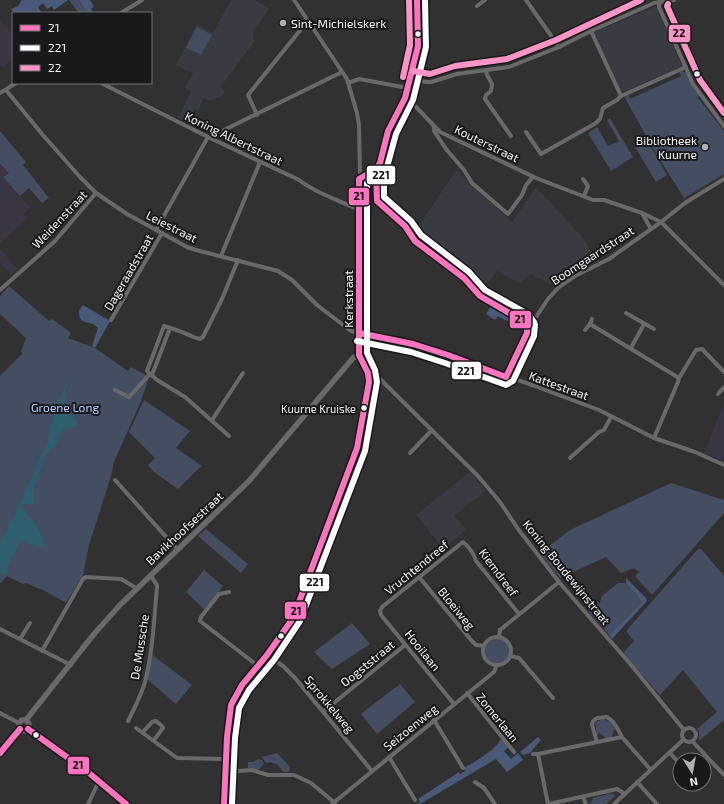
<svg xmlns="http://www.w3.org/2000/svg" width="724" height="804" font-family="'Exo 2',sans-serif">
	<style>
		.built { fill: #383b42 }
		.industrial { fill: #3b3442 }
		.green { fill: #444e62 }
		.forest { fill: #495978 }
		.water { fill: #2d5f6e }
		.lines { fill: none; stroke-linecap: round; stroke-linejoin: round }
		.minor { stroke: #69696a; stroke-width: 4 }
		.tertiary { stroke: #69696a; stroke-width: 5.5 }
		.bus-1-casing { stroke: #18191a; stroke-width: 9 }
		.bus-2-casing { stroke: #18191a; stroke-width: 9 }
		.bus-3-casing { stroke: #18191a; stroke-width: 9 }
		.bus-1 { stroke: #fc73be; stroke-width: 6 }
		.bus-2 { stroke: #fff; stroke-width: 6 }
		.bus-3 { stroke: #fc95c5; stroke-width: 6 }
		.poi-dot { fill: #aeafb0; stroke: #18191a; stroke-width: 1.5 }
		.bus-dot { fill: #f2f3f4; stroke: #18191a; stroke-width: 1.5 }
		.labels { text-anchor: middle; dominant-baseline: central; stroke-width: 4; stroke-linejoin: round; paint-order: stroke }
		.bus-label { font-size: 11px; fill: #f2f3f4; stroke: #18191a; text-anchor: end }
		.poi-label { font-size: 12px; fill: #f2f3f4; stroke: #18191a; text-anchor: start }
		.street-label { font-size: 12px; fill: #f2f3f4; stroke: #18191a }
		.park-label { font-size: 12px; fill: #b5ceff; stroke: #18191a }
		.line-badge { stroke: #18191a; stroke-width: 1.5 }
		.pale-badge-label { font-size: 11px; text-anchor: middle; font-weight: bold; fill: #111 }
	</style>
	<rect width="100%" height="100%" fill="#313132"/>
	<g class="built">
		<path d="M231,0H255L269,9L253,31V38L255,41L221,86L225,94L209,101L204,98L198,110L195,108L188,122L178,118L191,92L185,88L193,73L176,65L197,24L213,33Z"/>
		<path d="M656,6L682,66L621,93L593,33Z"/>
		<path d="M456,170L512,222L536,187L582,237L596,260L571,273L554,286L531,274L525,278L521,284L497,271L481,291L471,278L414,233Z"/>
		<path d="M470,472L485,491L454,516L466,530L443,548L416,515Z"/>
	</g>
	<g class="industrial">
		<path d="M0,19L13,36V59L2,67L0,64Z"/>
		<path d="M0,164L9,173L3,177L31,208L24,214L28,218L0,243Z"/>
		<path d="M0,248L18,269L11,275L0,263Z"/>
		<path d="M724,403V461L704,453Z"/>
	</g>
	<g class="green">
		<path d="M69,0H79L87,13H79Z"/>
		<path d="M197,27L212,35L201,55L186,48Z"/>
		<path d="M682,71L686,73L699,95L698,98L724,131V174L684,198L655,152L625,98L628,94L630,99L681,76L679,72Z"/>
		<path d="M610,118L633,157L611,171L588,133L597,127L608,146L619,141L607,120Z"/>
		<path d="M0,131L26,162L23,165L49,198L42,203L29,188L20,196L3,177L9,173L0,164Z"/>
		<path d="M647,140L667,175L656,182L635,147Z"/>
		<path d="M9,286L49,321L52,319L71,333L68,338L95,348L128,371L131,367L149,377L141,401L114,462L111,476L89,545L83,575L66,603L47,592L26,583L23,584L7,576L1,583H0V376L23,353L21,352L26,338L0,314V296Z"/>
		<path d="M144,400L190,431L176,448L202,466L194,473L178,489L154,472L148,465L155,458L129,432Z"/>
		<path d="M671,483L724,500V513L652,595L635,576L639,572L634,568L621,573L606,557L560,578L540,553L570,530Z"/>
		<path d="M206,529L248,564L241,573L198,536Z"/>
		<path d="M698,549H701L724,576V720L699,741V731L697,729L717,712L683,670L660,695L623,653L634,641L626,631Z"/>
		<path d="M204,570L223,586L205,610L186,592Z"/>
		<path d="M618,583H626C630,590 640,595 641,603L609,635L589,612L600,602L602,596Z"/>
		<path d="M352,623L370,644L332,669L314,652Z"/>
		<circle cx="497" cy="651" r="12"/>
		<path d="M151,654L192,685L176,704L147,679Z"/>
		<path d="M400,684L415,702L377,734L361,714Z"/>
		<path d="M604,719L610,722L617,731L614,730L612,736L615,738L604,740L605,737L599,733L597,736L595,722Z"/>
		<path d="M277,753L290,767L289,772H283C280,765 274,761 266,763L262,757Z"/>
		<path d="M258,759L262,760L264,764L258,770L248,768V762H253Z"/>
		<path d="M612,793L615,796L606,804H588H590L593,799L592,798Z"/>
	</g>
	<g class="forest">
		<path d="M22,0H68L54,10L52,6L47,9L43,3L38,7L42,13H14L11,9L18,6Z"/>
		<path d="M79,0H90L94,7L91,9L94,13H87Z"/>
		<path d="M414,233L462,271L460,274L412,236Z"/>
		<path d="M494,301L524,316L519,327L498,316L495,320L486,314Z"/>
		<path d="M83,305L110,321L95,348L92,346L98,328C91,319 78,327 79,310Z"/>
		<path d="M626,578L646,598L647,601L612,639L609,635L641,603C640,595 630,590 626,583Z"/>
		<path d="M538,737L541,740L530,753L523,755L520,752Z"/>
		<path d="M501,739L508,748L504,751L511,759L518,753L523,760L507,772L496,759L420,804H417L420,802L418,799L459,772L460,774L465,771L464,768C477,760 493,752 501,739Z"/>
	</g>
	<path class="water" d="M67,381L68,382L65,394V406L69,414L75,418L77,424L74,427L64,429L62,431L57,443L48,452L43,461L33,492L34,505L23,504L21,507C29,515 47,536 43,547C36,548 29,541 21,540L8,565V569L6,575L0,573V544L18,508L47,443L54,414L57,410V403L62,394Z"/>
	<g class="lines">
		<g class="minor">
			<path d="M294,0L347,79L357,113L359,125L360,175L362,177"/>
			<path d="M526,0L559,47"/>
			<path d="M660,0L659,7L693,84L724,126"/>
			<path d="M477,6L485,0"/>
			<path d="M121,13L142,0"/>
			<path d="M591,31L621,96"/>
			<path d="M486,70L487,75L492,84L491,91L486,95L485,99L511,136"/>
			<path d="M411,79L426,82H431L457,74L509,67L559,47L591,31L654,3L674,0"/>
			<path d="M101,83L208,137L299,180C317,194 339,200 359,210"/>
			<path d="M348,83L359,79L408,88"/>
			<path d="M6,90L42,134L80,177L96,193L127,214L187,247L196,250L278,271L292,280L317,305L351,331L413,344L532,385L599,410L654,438L695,452L724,465"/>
			<path d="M0,93L16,83"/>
			<path d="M405,98L416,107L440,132L536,178L593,200H604L642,213L661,222L724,285"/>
			<path d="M257,115L248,95L306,23L308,21"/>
			<path d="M434,126V131L446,149L464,170L472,183L508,214L522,195L526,185L533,177"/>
			<path d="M526,132L541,154L596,123L600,119L603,108L617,100L621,96L686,67"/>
			<path d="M212,139L214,135L342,72"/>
			<path d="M583,179L588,186L584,196"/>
			<path d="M377,200C383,211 396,216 405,225C409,230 411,236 415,241L464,278L480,296L522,320L527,326V333L506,377"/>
			<path d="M642,213L651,229"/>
			<path d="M156,230L208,137"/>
			<path d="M221,256L260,162"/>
			<path d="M0,290L55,241L96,193"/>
			<path d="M626,313L654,329"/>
			<path d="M592,319L590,324L679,378"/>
			<path d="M111,320L162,233"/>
			<path d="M527,326L532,323L548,299L559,287L575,276L609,259L661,222L685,203L724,179"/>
			<path d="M585,330L590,324"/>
			<path d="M631,348L644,324"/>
			<path d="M368,373H371L378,377L478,476L500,502L518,529L559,582L632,666L684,730"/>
			<path d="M152,375L170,328"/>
			<path d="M115,390L129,397L149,375H152"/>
			<path d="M718,394L724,387"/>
			<path d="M212,420L243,373"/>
			<path d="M229,436L185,397L157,380L147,371L164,326C175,329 185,333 196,338L200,339L203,337L222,299L238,260"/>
			<path d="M654,438L678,382L679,378L696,350L702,349L724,372"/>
			<path d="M410,453L432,430"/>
			<path d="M570,458L599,432L604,430L611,417"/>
			<path d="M115,480L177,549"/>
			<path d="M419,577L471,640L476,645L484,646"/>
			<path d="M229,592L219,594L201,617L200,621L258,666"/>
			<path d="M0,629L71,665"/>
			<path d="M499,637L500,630L559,582"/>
			<circle cx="497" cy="651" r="14"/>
			<path d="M20,639L30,623"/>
			<path d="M42,651L83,579L86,577L121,579L136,588"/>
			<path d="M267,655L283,666L295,678L372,771"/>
			<path d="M510,656L519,658L553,698"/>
			<path d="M467,693L514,752"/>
			<path d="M454,704L381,615L380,611L382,607L463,542C469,547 474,554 476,561L519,614"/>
			<path d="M324,711L405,645"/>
			<path d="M0,713L19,723"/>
			<path d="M434,720L463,768"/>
			<path d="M128,721C134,709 141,696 145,682C153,651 154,619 157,587V585L150,575"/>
			<circle cx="689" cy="735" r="7"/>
			<path d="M136,728L177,758L226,759"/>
			<path d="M28,729L89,773L126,804"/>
			<path d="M143,732L152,722L156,721L162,726L163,728L154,740"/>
			<path d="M597,742L592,725L593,721L597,718L607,717C614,721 618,729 622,737"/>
			<path d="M693,742L724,775"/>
			<path d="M670,753L680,764"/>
			<path d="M533,754H538L622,737L650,769"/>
			<path d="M538,754L548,804"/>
			<path d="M389,757L415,800"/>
			<path d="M226,772L252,770L268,775H294L311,783L335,803"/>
			<path d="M475,782L484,788L495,804"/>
			<path d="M637,782L657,804"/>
			<path d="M583,797L586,804"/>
			<path d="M88,804L99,781"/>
			<path d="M224,804L227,737L231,705L242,685L267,655L293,618L349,472L357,448L369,382L368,373L359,355"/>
			<path d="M332,804L494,672L497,665"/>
			<path d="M549,804L617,789L625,794"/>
			<path d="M614,804L683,740"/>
		</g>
		<g class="tertiary">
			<path d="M376,169L377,200"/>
			<path d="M26,720L94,634L120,605L249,481L353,358L359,355V179L362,177L376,169L380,163L388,131L405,98L408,88L414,65L418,46L417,0"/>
			<path d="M20,729L24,731L28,729L29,724L26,720"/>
			<path d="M20,729L19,723L22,720H26"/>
			<path d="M0,753L20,729"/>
		</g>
		<defs>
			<g id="bus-1">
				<path d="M359,333L413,344L448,355L506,377L527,333V326L523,321L480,296L464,278L415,241L405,226L377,201L376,169"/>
				<path d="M28,729L89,773L126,804"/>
				<path d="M0,753L20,729"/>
				<path d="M224,804L227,737L231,705L242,685L267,655L293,618L357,448L369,382L368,373L359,355V179L376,169L380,163L388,131L405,98L418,46L417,0"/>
			</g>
			<g id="bus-2">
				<path d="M357,341L411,352L445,363L506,385L513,381L534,336L535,325L534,322L528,314L485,290L469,272L421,235L411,221L384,197V168"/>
				<path d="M232,804L235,738L239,708L249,690L274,660L300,621L365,451L377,382L375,370L367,353V183L381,175L387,167L396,134L413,100L426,47L425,0"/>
			</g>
			<g id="bus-3">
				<path d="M668,4L667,6L700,80L724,113"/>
				<path d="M413,71L430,74L455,66L507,59L556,40L641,0"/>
				<path d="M403,77L410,45L409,0"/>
			</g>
		</defs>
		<use href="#bus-1" class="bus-1-casing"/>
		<use href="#bus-2" class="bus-2-casing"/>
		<use href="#bus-3" class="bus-3-casing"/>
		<use href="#bus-1" class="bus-1"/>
		<use href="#bus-2" class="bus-2"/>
		<use href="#bus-3" class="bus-3"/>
	</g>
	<g class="poi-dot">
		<circle cx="283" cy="23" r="4"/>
		<circle cx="705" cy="147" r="4"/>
	</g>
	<g class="bus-dot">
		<circle cx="418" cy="34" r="3.5"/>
		<circle cx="697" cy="74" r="3.5"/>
		<circle cx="364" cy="408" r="3.5"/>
		<circle cx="281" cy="636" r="3.5"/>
		<circle cx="36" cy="735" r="3.5"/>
	</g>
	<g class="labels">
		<g class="bus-label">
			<text x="356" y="408">Kuurne Kruiske</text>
		</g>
		<g class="poi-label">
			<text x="291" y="23">Sint-Michielskerk</text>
			<text x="697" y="140" text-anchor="end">Bibliotheek<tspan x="697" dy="14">Kuurne</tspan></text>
		</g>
		<g class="street-label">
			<text transform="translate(234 138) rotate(26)">Koning Albertstraat</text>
			<text transform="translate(487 143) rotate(26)">Kouterstraat</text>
			<text transform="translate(59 219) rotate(-47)">Weidenstraat</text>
			<text transform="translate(172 226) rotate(27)">Leiestraat</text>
			<text transform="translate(592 255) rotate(-33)">Boomgaardstraat</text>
			<text transform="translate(128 272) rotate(-60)">Dageraadstraat</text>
			<text transform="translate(348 299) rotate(-90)">Kerkstraat</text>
			<text transform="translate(559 385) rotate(20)">Kattestraat</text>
			<text transform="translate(184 528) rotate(-43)">Bavikhoofsestraat</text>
			<text transform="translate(416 567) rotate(-39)">Vruchtendreef</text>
			<text transform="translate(499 572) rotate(53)">Kiemdreef</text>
			<text transform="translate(567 572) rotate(51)">Koning Boudewijnstraat</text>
			<text transform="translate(457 608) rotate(51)">Bloeiweg</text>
			<text transform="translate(139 647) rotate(-81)">De Mussche</text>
			<text transform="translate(423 650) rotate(51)">Hooilaan</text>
			<text transform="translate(367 663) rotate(-39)">Oogststraat</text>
			<text transform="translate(330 704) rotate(50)">Sprokkelweg</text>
			<text transform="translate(498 717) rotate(51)">Zomerlaan</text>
			<text transform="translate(410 727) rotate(-39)">Seizoenweg</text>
		</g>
		<g class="park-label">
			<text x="65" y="407">Groene Long</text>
		</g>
	</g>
	<g class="line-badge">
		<rect x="668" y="24" width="23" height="19" rx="4" fill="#fc95c5"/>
		<rect x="366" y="165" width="30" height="20" rx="4" fill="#fff"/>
		<rect x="348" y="187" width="22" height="19" rx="4" fill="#fc73be"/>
		<rect x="509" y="310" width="23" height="19" rx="4" fill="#fc73be"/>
		<rect x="451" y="361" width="31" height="19" rx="4" fill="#fff"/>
		<rect x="299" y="573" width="31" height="19" rx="4" fill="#fff"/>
		<rect x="284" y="601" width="23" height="19" rx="4" fill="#fc73be"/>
		<rect x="67" y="756" width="23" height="19" rx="4" fill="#fc73be"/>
	</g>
	<g class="pale-badge-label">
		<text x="679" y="37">22</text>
		<text x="381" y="179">221</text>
		<text x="359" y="200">21</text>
		<text x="520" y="323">21</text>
		<text x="466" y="375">221</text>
		<text x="315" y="586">221</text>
		<text x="296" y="615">21</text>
		<text x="78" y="769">21</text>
	</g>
	<rect x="12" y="12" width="140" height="72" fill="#18191a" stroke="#6f7071"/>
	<rect x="20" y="25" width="20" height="6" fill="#fc73be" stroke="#6f7071"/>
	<text x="48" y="32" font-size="12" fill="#f2f3f4">21</text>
	<rect x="20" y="45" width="20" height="6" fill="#ffffff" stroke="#6f7071"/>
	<text x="48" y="52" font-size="12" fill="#f2f3f4">221</text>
	<rect x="20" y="65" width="20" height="6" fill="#fc95c5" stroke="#6f7071"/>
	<text x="48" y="72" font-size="12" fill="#f2f3f4">22</text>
	<g transform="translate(692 772) rotate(169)"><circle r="19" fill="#18191a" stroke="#6f7071"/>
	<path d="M0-3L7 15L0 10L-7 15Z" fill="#aeafb0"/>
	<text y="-6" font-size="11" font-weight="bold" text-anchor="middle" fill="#f2f3f4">N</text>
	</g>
</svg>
